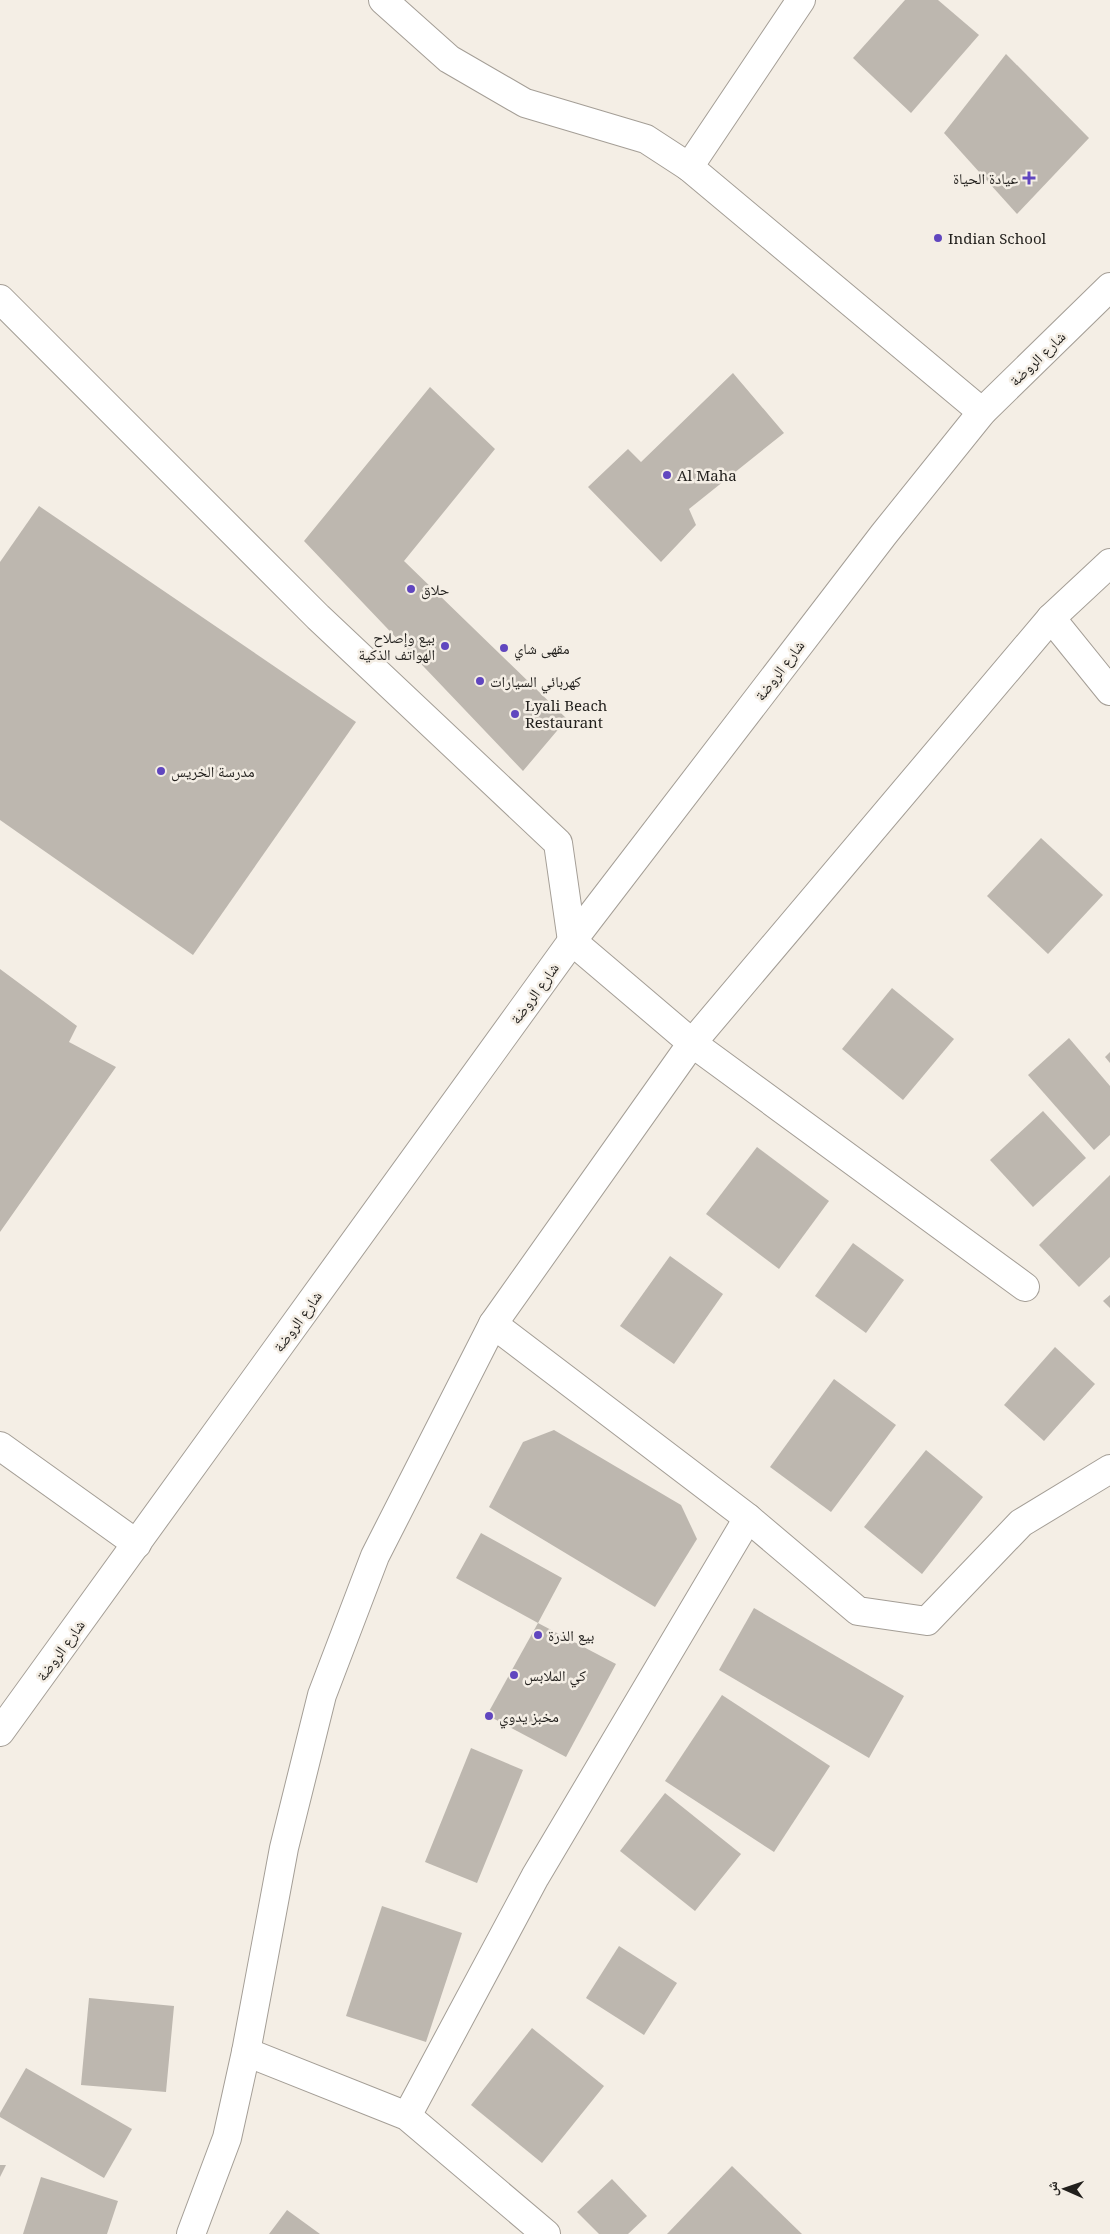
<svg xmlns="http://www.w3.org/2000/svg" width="1110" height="2234" font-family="'Noto Serif','Noto Naskh Arabic',serif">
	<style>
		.building { fill: #bdb7af }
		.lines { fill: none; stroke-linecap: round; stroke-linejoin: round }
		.minor-casing { stroke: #a49e96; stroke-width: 30 }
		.secondary-casing { stroke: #a49e96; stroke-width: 30 }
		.minor { stroke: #fff; stroke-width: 28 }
		.secondary { stroke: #fff; stroke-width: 28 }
		.poi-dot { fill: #6046bf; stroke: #f4eee5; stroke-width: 2 }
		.labels { text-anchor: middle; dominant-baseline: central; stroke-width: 5; stroke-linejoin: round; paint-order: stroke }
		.poi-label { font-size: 15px; fill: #211f1c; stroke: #f4eee5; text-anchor: start }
		.street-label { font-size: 15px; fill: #211f1c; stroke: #f4eee5 }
	</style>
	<rect width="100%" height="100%" fill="#f4eee5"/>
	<g class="building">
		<path d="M905,0H938L979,35L911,113L853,58Z"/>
		<path d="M1006,54L1089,138L1017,214L944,133Z"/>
		<path d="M733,373L784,433L689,509L696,525L661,562L588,487L628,449L641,462Z"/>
		<path d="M430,387L495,449L404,561L567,719L523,771L304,541Z"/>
		<path d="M39,506L356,722L193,955L0,820V562Z"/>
		<path d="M1041,838L1103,895L1048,954L987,896Z"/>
		<path d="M0,969L77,1026L69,1042L116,1067L0,1232Z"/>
		<path d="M892,988L954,1039L903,1100L842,1049Z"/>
		<path d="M1069,1038L1110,1086V1135L1094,1150L1028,1075Z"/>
		<path d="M1110,1052V1063L1105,1057Z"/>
		<path d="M1043,1111L1086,1158L1033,1207L990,1160Z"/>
		<path d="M757,1147L829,1201L779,1269L706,1214Z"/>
		<path d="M1110,1175V1257L1079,1287L1039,1245Z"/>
		<path d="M853,1243L904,1280L866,1333L815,1296Z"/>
		<path d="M670,1256L723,1294L674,1364L620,1326Z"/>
		<path d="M1110,1295V1308L1103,1301Z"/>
		<path d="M1055,1347L1095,1384L1044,1441L1004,1405Z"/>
		<path d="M834,1379L896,1425L831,1512L770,1467Z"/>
		<path d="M554,1430L681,1505L697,1539L655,1607L489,1507L523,1442Z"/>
		<path d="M926,1450L983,1497L922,1574L864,1527Z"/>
		<path d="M481,1533L562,1578L538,1623L456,1578Z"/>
		<path d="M754,1608L904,1696L869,1758L719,1670Z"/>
		<path d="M538,1623L616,1664L566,1757L487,1715Z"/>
		<path d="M722,1695L830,1766L774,1852L665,1781Z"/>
		<path d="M471,1748L523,1770L477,1883L425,1862Z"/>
		<path d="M665,1793L741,1854L695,1911L620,1851Z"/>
		<path d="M382,1906L462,1933L426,2042L346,2016Z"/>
		<path d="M619,1946L677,1983L644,2035L586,1998Z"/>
		<path d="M89,1998L174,2006L166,2092L81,2085Z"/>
		<path d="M532,2028L604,2086L542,2163L471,2105Z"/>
		<path d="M26,2068L132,2129L104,2178L0,2117V2113Z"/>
		<path d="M0,2165H6L0,2177Z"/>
		<path d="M732,2166L802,2234H667Z"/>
		<path d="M41,2177L118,2201L107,2234H23Z"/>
		<path d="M612,2179L647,2216L628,2234H599L577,2212Z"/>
		<path d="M287,2210L320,2234H269Z"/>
	</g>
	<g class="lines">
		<defs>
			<g id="minor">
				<path d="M383,0L449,59L525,103L646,139L689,167L982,412"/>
				<path d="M689,167L801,0"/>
				<path d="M0,299L318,617L558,843L572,941L692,1043L1025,1287"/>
				<path d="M1051,618L1110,691"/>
				<path d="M493,1324L748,1518L858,1611L927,1621L1021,1523L1110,1469"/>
				<path d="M0,1446L137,1544"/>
				<path d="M246,2052L407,2116L546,2234"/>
				<path d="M407,2116L535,1877L748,1518"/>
				<path d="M191,2234L227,2138L246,2052L284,1848L322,1695L375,1556L493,1324L692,1043L1051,618L1110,563"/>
			</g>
			<path id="secondary" d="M0,1732L572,941L884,534L982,412L1110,287"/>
		</defs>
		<use href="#minor" class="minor-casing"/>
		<use href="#secondary" class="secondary-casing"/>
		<use href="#minor" class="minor"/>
		<use href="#secondary" class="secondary"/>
	</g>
	<g class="poi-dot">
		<path d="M1026.5 170.5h5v5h5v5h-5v5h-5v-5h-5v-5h5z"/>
		<circle cx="938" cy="238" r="5"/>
		<circle cx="667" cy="475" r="5"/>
		<circle cx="411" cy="589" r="5"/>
		<circle cx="445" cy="646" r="5"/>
		<circle cx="504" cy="648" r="5"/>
		<circle cx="480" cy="681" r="5"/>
		<circle cx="515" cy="714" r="5"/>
		<circle cx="161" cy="771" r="5"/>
		<circle cx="538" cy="1635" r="5"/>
		<circle cx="514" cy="1675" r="5"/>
		<circle cx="489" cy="1716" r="5"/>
	</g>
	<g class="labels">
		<g class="poi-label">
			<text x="1018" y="178" text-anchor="end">عيادة الحياة</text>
			<text x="948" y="238">Indian School</text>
			<text x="677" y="475">Al Maha</text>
			<text x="421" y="589">حلاق</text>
			<text x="435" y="637" text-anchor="end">بيع وإصلاح<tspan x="435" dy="17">الهواتف الذكية</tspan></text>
			<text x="514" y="648">مقهى شاي</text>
			<text x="490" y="681">كهربائي السيارات</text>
			<text x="525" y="705">Lyali Beach<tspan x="525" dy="17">Restaurant</tspan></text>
			<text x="171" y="771">مدرسة الخريس</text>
			<text x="548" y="1635">بيع الذرة</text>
			<text x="524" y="1675">كي الملابس</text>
			<text x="499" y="1716">مخبز يدوي</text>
		</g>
		<g class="street-label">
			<text transform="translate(1037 358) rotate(-44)">شارع الروضة</text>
			<text transform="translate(779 670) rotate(-53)">شارع الروضة</text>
			<text transform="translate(534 993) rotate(-54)">شارع الروضة</text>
			<text transform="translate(297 1321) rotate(-54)">شارع الروضة</text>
			<text transform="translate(60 1650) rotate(-54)">شارع الروضة</text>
		</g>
	</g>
	<g transform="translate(1065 2189) rotate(272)" stroke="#f4eee5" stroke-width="4" paint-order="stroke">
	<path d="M0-4L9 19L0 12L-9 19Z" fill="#211f1c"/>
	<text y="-8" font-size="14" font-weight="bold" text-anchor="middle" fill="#211f1c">ش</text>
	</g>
</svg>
